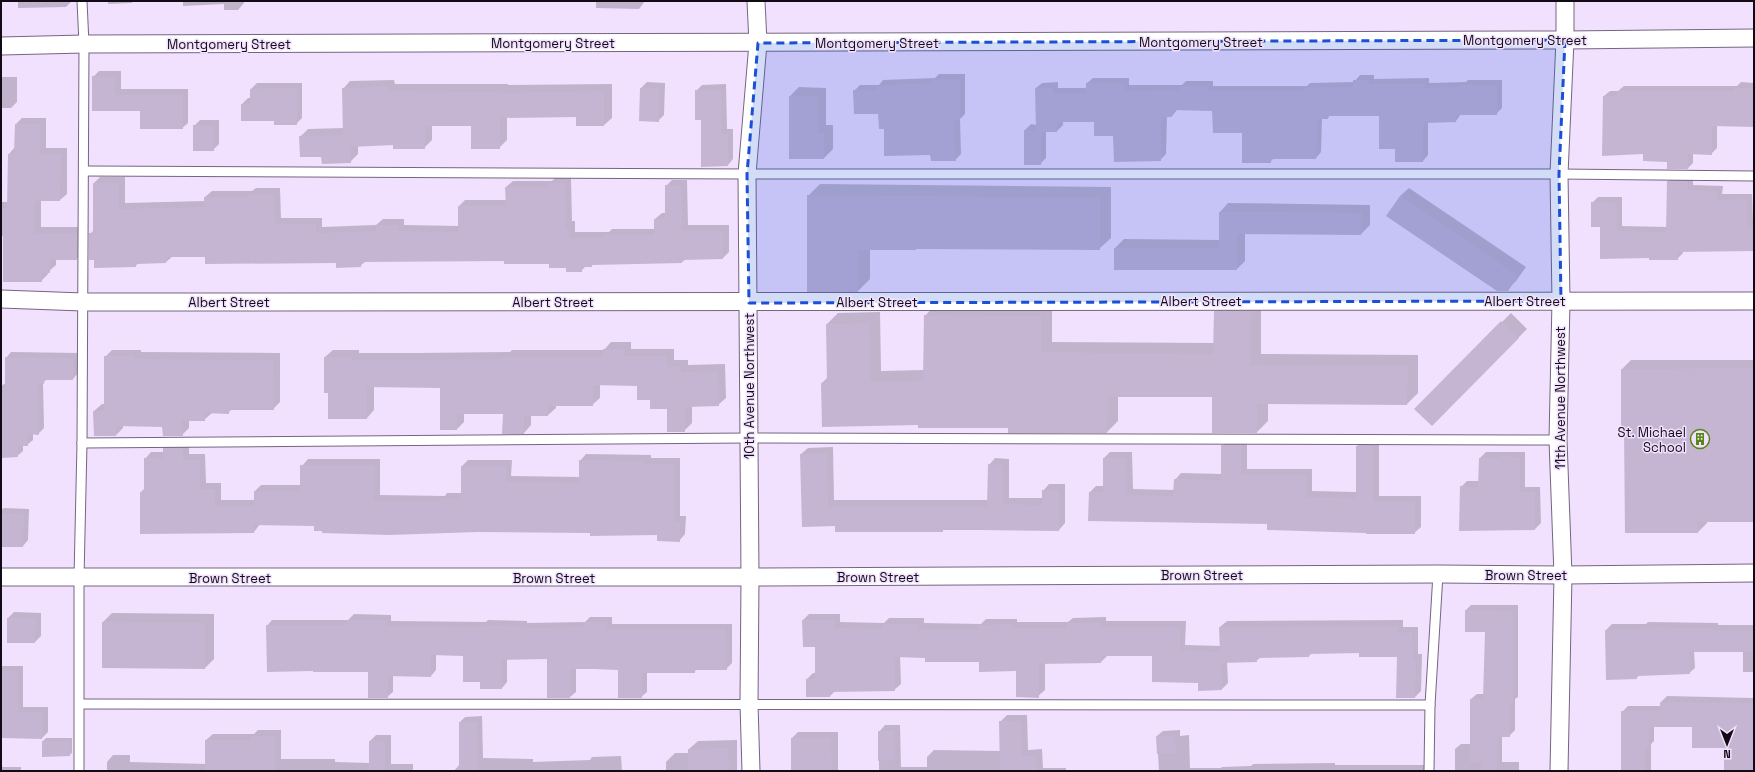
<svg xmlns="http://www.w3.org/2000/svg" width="1755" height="772" font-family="'Space Grotesk',sans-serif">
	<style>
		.shadow { fill: #0003 }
		.building { fill: #c5b5d2 }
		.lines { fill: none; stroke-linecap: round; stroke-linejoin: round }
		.service-casing { stroke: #756680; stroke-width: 11 }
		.minor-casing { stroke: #756680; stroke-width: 19 }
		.service { stroke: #fff; stroke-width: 9 }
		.minor { stroke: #fff; stroke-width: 17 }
		.marked { fill: #1d4ed8; fill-opacity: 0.2; stroke: #1d4ed8; stroke-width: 3; stroke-dasharray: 8 5; stroke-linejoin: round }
		.labels { text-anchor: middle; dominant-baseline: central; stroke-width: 3; stroke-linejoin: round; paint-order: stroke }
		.street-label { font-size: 13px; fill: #110b15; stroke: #f1e0fe }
		.poi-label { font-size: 13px; fill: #110b15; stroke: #f1e0fe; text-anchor: end }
	</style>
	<rect width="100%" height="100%" fill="#f1e0fe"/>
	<g class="shadow">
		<path d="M18,1H72L66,7L18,8Z"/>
		<path d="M108,1H244V3L238,10H224V4L183,6V2L133,1L132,3L108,4Z"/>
		<path d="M440,1H476L440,2Z"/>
		<path d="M596,1H645L639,9L596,8Z"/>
		<path d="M99,71H121V89H188V123L182,128L141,110H93V77Z"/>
		<path d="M939,74H965V114L960,119L961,154L955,160L931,154L885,128L879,113L854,91L860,85H879L883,80L935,78Z"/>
		<path d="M1360,75H1374V79L1429,78V83L1466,82L1468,80H1502V108L1496,114H1461L1456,121L1428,122V155L1423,161L1396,148L1380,115H1330L1328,118H1322L1321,152L1316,158H1274L1270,162L1243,132L1213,110H1177L1172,116H1167L1166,154L1160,160L1114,135L1095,121H1063V125L1057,131H1046V158L1040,164L1025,130L1031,124L1037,125L1036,88L1042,83L1058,82V88H1087V83L1093,78H1129V85H1182L1186,81H1213V86H1307L1310,83L1354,82Z"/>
		<path d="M1,77H17V102L11,108H1Z"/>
		<path d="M394,80L395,84H508V85L612,84V118L604,125H577V116L507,117V140L499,148L472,125H432V140L424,148L394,144L358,146V154L350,162L322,156L300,137L308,129L344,128L343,89L350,81Z"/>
		<path d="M647,82L665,83L664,115L658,121L641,88Z"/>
		<path d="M1741,82L1754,83V126L1717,125V148L1711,154L1693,153V163L1688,168L1644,153L1604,96L1610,91H1618L1624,86H1737Z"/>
		<path d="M257,83H302V118L296,124L242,104L248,98H251V89Z"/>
		<path d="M726,84L727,129H733V159L728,165L702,119L696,91L702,85Z"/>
		<path d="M799,87L826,88V125H833V149L824,158L790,96Z"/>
		<path d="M22,118H46V148H67V194L60,200H41V227H83V253L76,259H56V265L48,272V274L41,281L4,235H1V202H8L9,154L15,147L16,124Z"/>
		<path d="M200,120H219V144L213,150L194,126Z"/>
		<path d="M1673,176H1693V185L1723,186L1722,194H1752L1754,250H1683V253L1677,259L1650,257L1601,226L1592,203L1598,197H1622V226L1667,227L1668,182Z"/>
		<path d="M100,177H125V203L205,201V197L212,191H252L256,188H280L281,218H322V227L376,225L383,219H404V225L459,226V206L465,200H507L506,187L513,181H552L555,178H571L572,221H575V232H609L612,229H655V219L662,213H666V186L672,180H687L688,225H729V252L723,258L686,259L682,262L593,264L591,266H586L581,271L550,263L505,260L366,261L360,266L337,262L206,256H173L166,262L139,263L135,266L90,234L94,230V183Z"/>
		<path d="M820,184L1111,187V238L1099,249L917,248L916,249H870V279L858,291L808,196Z"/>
		<path d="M1409,188L1526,267L1516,281L1507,290L1400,196Z"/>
		<path d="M1228,203L1370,205V225L1361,234L1245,233V261L1237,269H1115V248L1124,239L1220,240V212Z"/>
		<path d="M1226,301H1261V354L1418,355V393L1407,404L1268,403V421L1257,432L1213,396H1118V421L1107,432H1009V427L919,424L822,383L828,377L827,324L838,313L880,312L881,371L924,370L925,316L936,304L1052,305V342L1214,343L1215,312Z"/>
		<path d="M1511,313L1527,329L1432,425L1416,409Z"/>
		<path d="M611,342H631V349H674V360H688V365L725,364L726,398L718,405L692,406V423L684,431L668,408L651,399L638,385L600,384V398L592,405H556V408L548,415H531V425L524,433L504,413H464V422L457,429L441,387L374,386V410L367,418L329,392L325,357L333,350H359V353H416L510,352L512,350H604Z"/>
		<path d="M112,350H141V352L280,353V402L273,409H232L228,413H212L204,420H189V428L182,435L163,426H123V428L116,435L94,411L102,404H105V357Z"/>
		<path d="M11,352L78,353V373L73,379H47L43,383L44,428L38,434L33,433V440L27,445H23V451L17,456L1,457V386L6,383V358Z"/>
		<path d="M1631,360H1754V525L1753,521H1707V523L1698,532L1625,426L1622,369Z"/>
		<path d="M1229,439H1247V469H1312V491L1357,492V446L1364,440H1379V496H1421V527L1414,533L1367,532L1268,523L1090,492L1096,486H1104V458L1110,452H1132L1133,489L1175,490V480L1181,473L1222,474V446Z"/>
		<path d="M170,442H189V454H205L206,483H221V500H255V491L261,485H301L302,466L308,459H380V495L445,496L447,493H462V466L468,460H512L511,476L580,477V461L586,454L651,455V458H680V516H686L685,534L679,541L658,534L260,524L254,532L141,492L145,488V459L151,452H164V449Z"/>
		<path d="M833,447L834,500H988L989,465L995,458L1009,459V498H1043V491L1049,484H1065V523L1059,530L836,525L801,454L808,448Z"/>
		<path d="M1486,452H1525V487H1540L1541,523L1535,529L1460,530L1461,487L1467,481H1480V458Z"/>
		<path d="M4,508L29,509L28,540L23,546H1V510Z"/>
		<path d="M1471,605H1518V697L1515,699V730L1509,736H1502V762H1519V771H1455V749L1461,744H1471V699L1477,694H1484L1486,631L1466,610Z"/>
		<path d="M14,612L41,613V636L35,642L8,618Z"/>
		<path d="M112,613L214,614V659L205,668L103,622Z"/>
		<path d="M354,614L391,615V621L486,622L488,620L527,621V623L585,622L590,617H612V624H732V663L726,669H697L694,672H647V692L641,697L619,669L576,668V692L570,697L548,658L507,659V682L502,688L481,681L464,655L436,654V670L431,676L393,675V692L387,697L369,671L267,626L272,620H348Z"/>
		<path d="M809,614H840V622L884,623L889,618H924V623L981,624L986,619H1017V622H1068L1073,618L1106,617V621H1186L1185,645L1221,646L1220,627L1227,621L1403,620V627H1418V654H1422L1421,691L1415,697L1398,656L1360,652L1312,653L1309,656L1261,657L1256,661L1227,662L1228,683L1222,689L1199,682L1153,655H1108L1101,662L1045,663V690L1038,696L1017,670L980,661L900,656L901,684L894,690L835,691L830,696L807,679L813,673H816V646H804L803,620Z"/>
		<path d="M1648,622L1718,623V625H1754V672H1743V651H1694L1695,668L1689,673L1640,675L1636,678L1606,630L1612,624H1646Z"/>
		<path d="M1,666H23V707H48V732L42,738L3,737V692H1Z"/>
		<path d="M1667,696L1754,698V771H1725V747L1693,726H1654V741L1651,744V771H1621L1622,712L1628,706H1661V702Z"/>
		<path d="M1007,715H1027L1028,750L1042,749L1043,768H1066V771H879V732L885,725H900L901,767H927V757L934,750L1001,751L1000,722Z"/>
		<path d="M482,716L483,758L533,759V762L590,760L592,757L621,756L622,771H454L460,764V722L465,717Z"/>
		<path d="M258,730H281V759H335V762L370,763V741L376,735H391V764H413V771H107V762L113,755H130V762L206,764V740L213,734H254Z"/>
		<path d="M1180,730V736L1189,735L1190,768H1221L1222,767L1251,766L1253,764L1335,763V765H1425V771H1159L1157,736L1163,731Z"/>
		<path d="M798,732H838V771H792V738Z"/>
		<path d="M46,738H72V753L69,755L43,741Z"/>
		<path d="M737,740V771H666V762L675,753H689V749L698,741Z"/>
		<rect x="1" y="767" width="20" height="4"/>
	</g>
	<g class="building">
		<path d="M92,76L115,77V95H183V129H140V111H92Z"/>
		<path d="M932,79H960V120H954L956,161H931L930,155L884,156V129H879L878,114H854L853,90H877V86L932,83Z"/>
		<path d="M1353,80H1369V84H1424V88L1461,87V85H1497V115H1456V122L1424,123V125H1423V162H1395V149H1379V116H1328V119H1317L1316,159H1271V163H1242V133H1213L1212,111L1172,110V117H1161V161L1114,162L1113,136H1094V122H1057V132H1041V165H1024V130H1036L1035,88H1053V94L1086,93V83H1124V91L1180,90V86H1208L1207,91H1303V88L1353,87Z"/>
		<path d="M387,87V91L500,92V93L604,91V126H576V117L500,118V149H471V126H425V149H393V145L351,147V163L322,164L321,157H300L299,136L343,135L342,88Z"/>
		<path d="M274,88H297V125H274V121H241V104H250V89Z"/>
		<path d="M640,88H659V122L639,121Z"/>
		<path d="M1734,88H1754V127L1712,126V155L1688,154V169H1667V162L1643,161V154L1602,156L1603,96H1617V91H1734Z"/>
		<path d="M695,90H721V134H728V166L701,167V120H695Z"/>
		<path d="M789,96H818V133H824V159H789Z"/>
		<path d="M15,124H40V154H61L60,201H35L34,233H77V260H50V273H42V282H3V236H1V208H7L8,154H14Z"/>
		<path d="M193,125L214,126V151H193Z"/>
		<path d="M1667,181H1688V190L1717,191V200L1747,199V227H1754V251L1677,252L1678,260H1649V258L1600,259V227H1591V202L1617,203V231L1666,232Z"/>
		<path d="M93,183H119V209L204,207V197H249V194H274L275,224H316V233L376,231V225H398V231L458,232V206H506L505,187H548V183H565L566,227H569V238H605V235H654V219H665V185H681L682,231H723V259L682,260V263L592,265V267H582V272H566V268H549V264H504V261L361,262V267L336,268V263L205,264V257H166V263L136,264V267L94,268V260H89V233H93Z"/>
		<path d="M807,195L1100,198V250L916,249V250H859L858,292H807Z"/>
		<path d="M1400,196L1518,276L1508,291H1497L1386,216Z"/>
		<path d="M1219,212L1362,213L1361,235L1237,234V270H1114V248H1219Z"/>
		<path d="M1214,311H1251L1250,365L1408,366L1407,405L1257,404V433H1212V397H1108L1107,433H1008V428H918V425L822,427L821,383L827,382L826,324L869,323L870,382L923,381L924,315L1041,316V352L1213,354Z"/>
		<path d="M1501,321L1519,338L1432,426L1414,409Z"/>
		<path d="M603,349H624V356H667V367H681V372L718,371L719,406L685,407V432H667V409H650V400H637V386L593,385V406H548V416H524V434H502L503,414H457V430H440V388L367,387V419H328V393H324V357H352V360H408L503,359V357H603Z"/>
		<path d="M104,356H134V359L273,360L274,410H229V414L205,413V421H182L183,436H163L162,427L116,426V436H94L93,411H104Z"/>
		<path d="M5,357L73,358V380H44V384H38L39,435L28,434V446H18V457L1,458V388H5Z"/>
		<path d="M1754,368V522H1698V533H1625L1624,427H1621V369Z"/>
		<path d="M1221,445H1241V475H1306V497L1356,498V446H1373V502H1415V534H1366V533L1267,530V524L1088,521L1089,492H1103V458H1126L1127,495L1173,496L1174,479L1221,480Z"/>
		<path d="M163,448H183V460H200V489H215V506H254V491H300V465H375L374,501H440V499H461V466H506V482L579,483V460L645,461V464H674V522H680V542L657,541V535L590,536V533L477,532L389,535L322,533V531H314V526L254,525V533L140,534V492H144V458H163Z"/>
		<path d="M827,453L828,506H987L988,464L1003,465V504L1042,505V490H1059V531L981,530H943V532H835V526L802,527L800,454Z"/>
		<path d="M1499,456L1520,457V492H1535V530L1459,531L1460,486L1478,487L1479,458H1499Z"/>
		<path d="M1,513L24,514L23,547H1Z"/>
		<path d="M1465,610L1513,611V703H1510V737H1497V771H1481V762H1470V699H1483L1485,632H1465Z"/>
		<path d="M7,618H36L35,643H7Z"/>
		<path d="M347,620H386V626L481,627V625L522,626V628L584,627V622H607V629H726L727,670H695V673H642V698H618V670L595,669H570V698H547V659L502,660V689H480V682H463V656L431,655V677L388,676V698H368V672H313V671L267,672L266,625H347Z"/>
		<path d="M802,620H834V628L882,629V624H919V629L979,630L978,625L1012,624V628H1066V623H1101V627H1180V650L1220,652L1219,627L1398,626V633L1412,632L1413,659H1416L1415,698H1396L1397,657H1359V653L1309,654V657L1256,658L1257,662L1221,663L1222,690L1198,691V683L1152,682V656H1101V663L1039,664V698L1016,697V671L979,672V662H925V658L895,657V691L830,692V697H806V679H815V647H803Z"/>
		<path d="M102,622L205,623V669L102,668Z"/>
		<path d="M1641,627L1713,628V631L1754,630V652H1689L1690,674L1637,676V679L1606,680L1605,630L1641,629Z"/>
		<path d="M1,671H18V712H42V739L2,738Z"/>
		<path d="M1660,702L1754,703V771H1724V748H1692V727H1649V747H1645V771H1621V711H1660Z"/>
		<path d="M999,721H1021L1022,756H1036L1037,771H1000Z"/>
		<path d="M459,722H477L478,771H459Z"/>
		<path d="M878,731H894L895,760L878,761Z"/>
		<path d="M1175,735L1176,753L1157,754L1156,736Z"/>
		<path d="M250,736H275V771H205V740H250Z"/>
		<path d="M791,738H831L832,771H791Z"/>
		<path d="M42,741H70V756L42,757Z"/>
		<rect x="369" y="741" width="16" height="30"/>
		<path d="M728,748L729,771H688V749Z"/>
	</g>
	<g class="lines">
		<defs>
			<g id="service">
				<path d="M84,171L747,174H1559L1754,176"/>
				<path d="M82,443L749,438L1558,440"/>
				<path d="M80,704L1430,705"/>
				<path d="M79,771V578L82,443L84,44L82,1"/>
				<path d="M1429,771L1430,705L1438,574"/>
			</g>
			<g id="minor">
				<path d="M1,46L84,44L1565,40L1754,38"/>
				<path d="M1,299L83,302L1754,301"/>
				<path d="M1,577H750L1438,574L1563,575L1754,573"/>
				<path d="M751,771L749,704L750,577L747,174L758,43L756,1"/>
				<path d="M1559,771L1563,575L1558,440L1561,301L1559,174L1565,40V1"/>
			</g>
		</defs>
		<use href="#service" class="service-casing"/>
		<use href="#minor" class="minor-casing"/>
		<use href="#service" class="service"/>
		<use href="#minor" class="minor"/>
	</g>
	<path class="marked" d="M1565,40L1559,174L1561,301L749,303L747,174L758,43Z"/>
	<defs>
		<symbol id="building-ring" viewBox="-11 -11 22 22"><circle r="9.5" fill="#f1e0fe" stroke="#588616" stroke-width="1.5"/><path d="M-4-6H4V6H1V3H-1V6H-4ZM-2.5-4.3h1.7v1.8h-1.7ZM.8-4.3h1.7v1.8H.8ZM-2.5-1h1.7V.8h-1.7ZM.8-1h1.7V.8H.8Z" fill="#588616"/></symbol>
	</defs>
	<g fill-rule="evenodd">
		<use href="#building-ring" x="1689" y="428" width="22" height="22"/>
	</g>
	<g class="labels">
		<g class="street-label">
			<text x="1525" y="40">Montgomery Street</text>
			<text x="1201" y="42">Montgomery Street</text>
			<text x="553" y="43">Montgomery Street</text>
			<text x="877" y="43">Montgomery Street</text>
			<text x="229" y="44">Montgomery Street</text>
			<text x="1201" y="301">Albert Street</text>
			<text x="1525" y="301">Albert Street</text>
			<text x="229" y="302">Albert Street</text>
			<text x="553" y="302">Albert Street</text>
			<text x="877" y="302">Albert Street</text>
			<text transform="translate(749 386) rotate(-90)">10th Avenue Northwest</text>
			<text transform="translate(1560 398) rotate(-90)">11th Avenue Northwest</text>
			<text x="1202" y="575">Brown Street</text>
			<text x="1526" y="575">Brown Street</text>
			<text x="878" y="577">Brown Street</text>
			<text x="230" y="578">Brown Street</text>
			<text x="554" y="578">Brown Street</text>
		</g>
		<g class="poi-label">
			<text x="1686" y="432">St. Michael<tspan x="1686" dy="15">School</tspan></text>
		</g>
	</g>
	<rect width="1755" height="772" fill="none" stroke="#110b15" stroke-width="4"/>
	<g transform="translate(1727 744) rotate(180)" stroke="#f1e0fe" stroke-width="3" paint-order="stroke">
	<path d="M0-3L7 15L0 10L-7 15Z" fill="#110b15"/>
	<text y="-6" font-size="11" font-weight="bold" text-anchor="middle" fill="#110b15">N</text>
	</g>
</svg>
